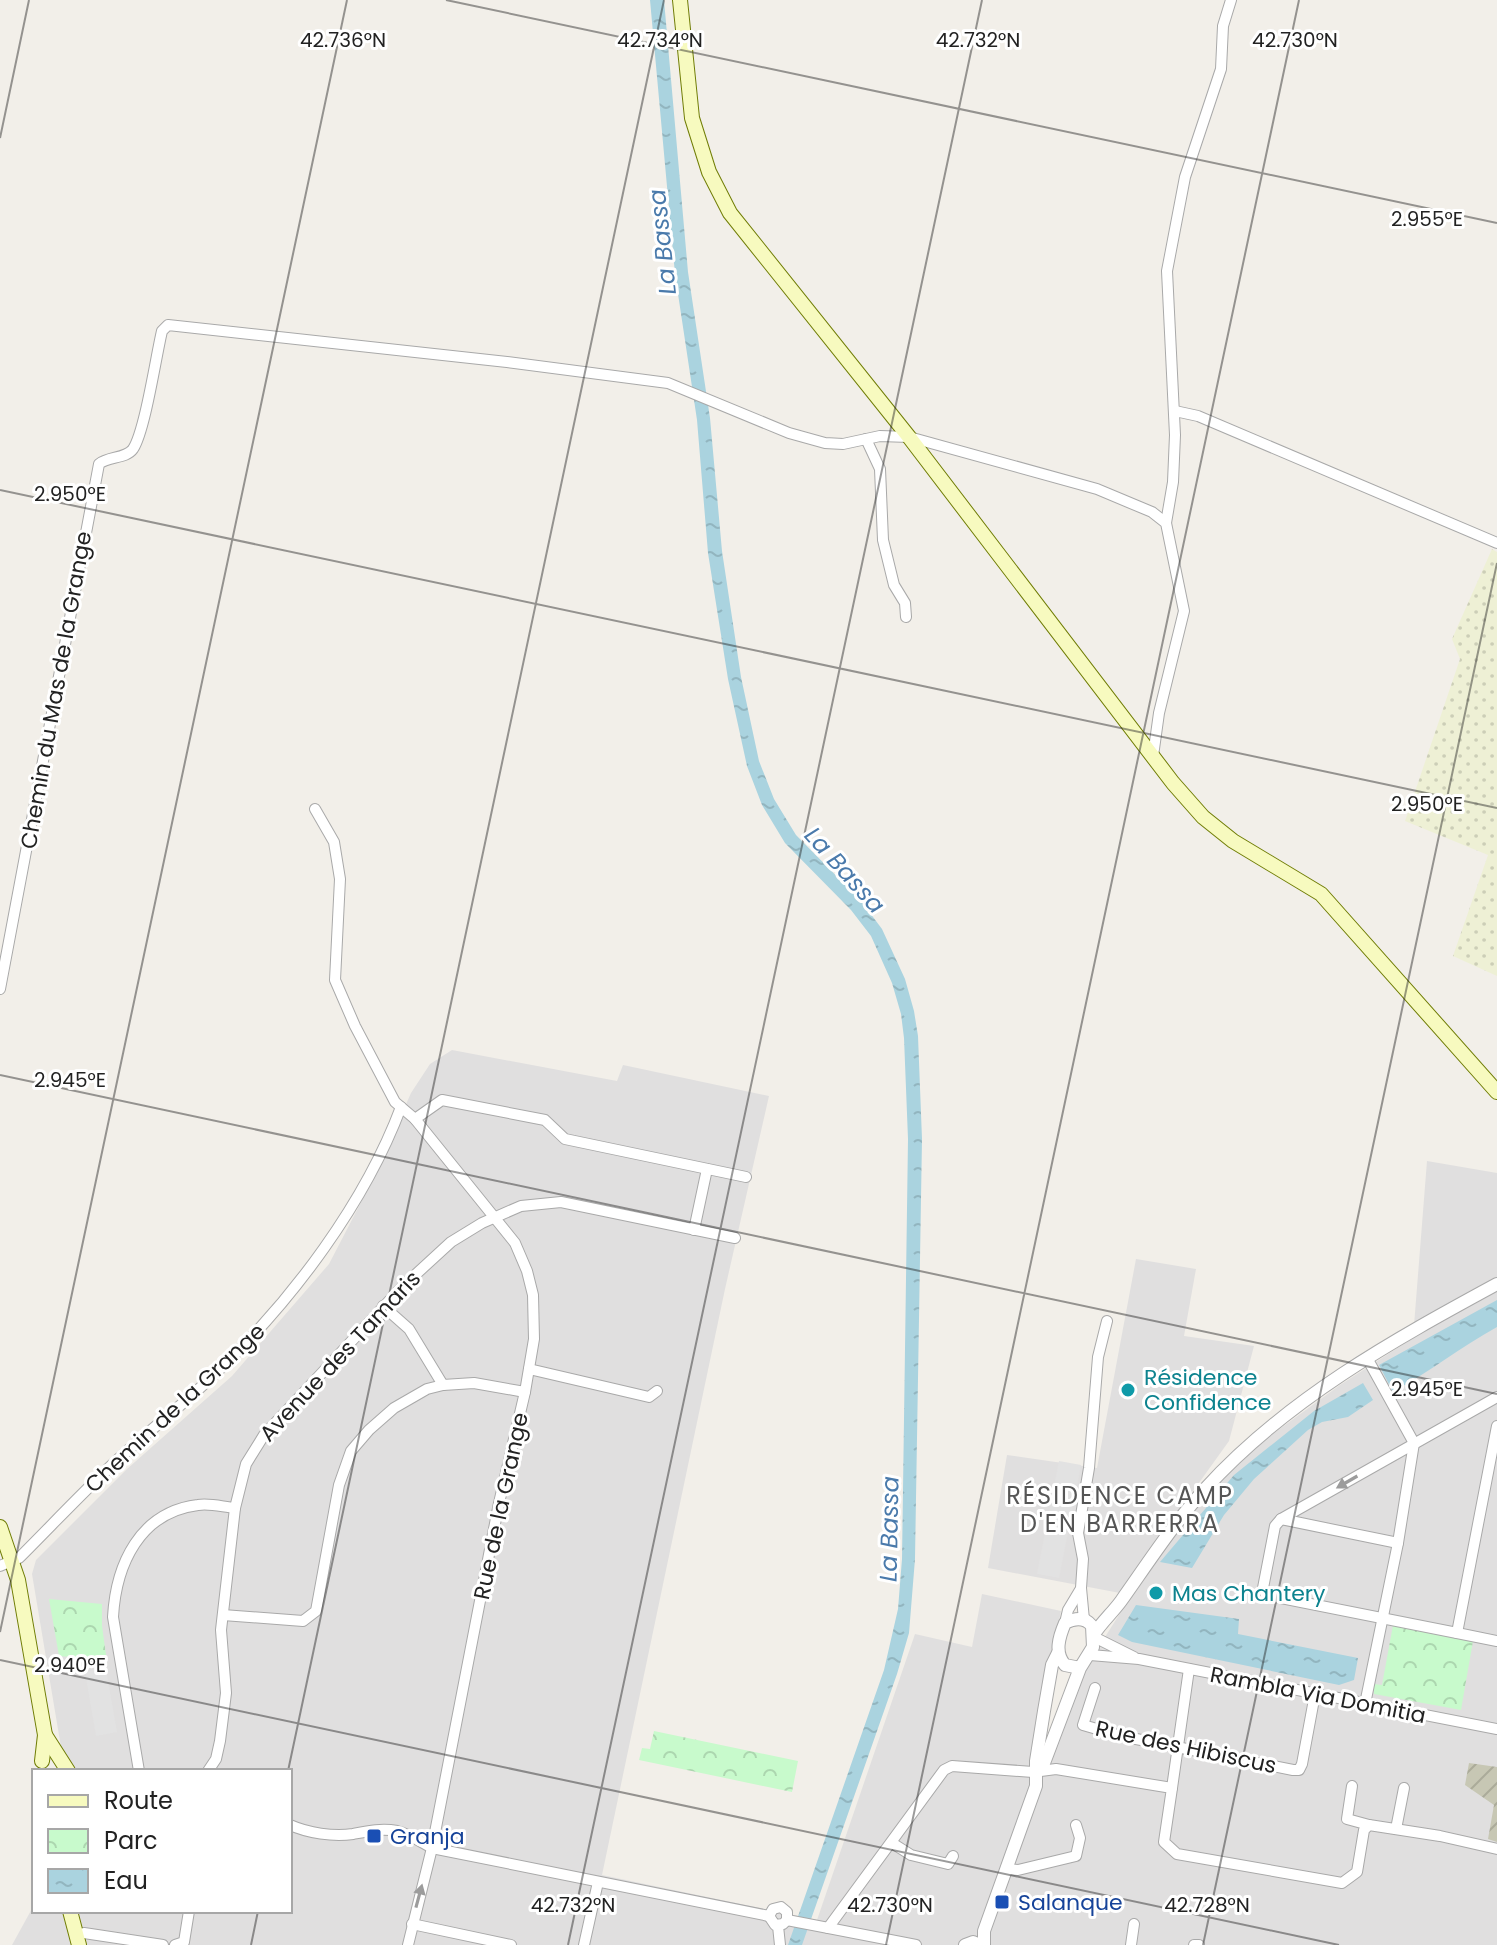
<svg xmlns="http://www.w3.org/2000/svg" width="1497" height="1945" font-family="Poppins,sans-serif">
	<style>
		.residential { fill: #e0dfdf }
		.construction { fill: url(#construction-furrows) }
		.farmland { fill: url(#farmland-dots) }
		.park { fill: url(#park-crowns) }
		.parking { fill: #e2e2e2 }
		.water { fill: url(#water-ripples) }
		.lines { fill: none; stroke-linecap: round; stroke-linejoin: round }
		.minor-casing { stroke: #a9a9a9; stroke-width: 12 }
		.tertiary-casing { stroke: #a9a9a9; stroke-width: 14 }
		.secondary-casing { stroke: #707d05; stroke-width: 16 }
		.minor { stroke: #fff; stroke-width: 10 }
		.tertiary { stroke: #fff; stroke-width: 12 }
		.secondary { stroke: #f7fabf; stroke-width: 14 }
		.oneway { fill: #9c9c9c }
		.ticks { fill: none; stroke: #222; stroke-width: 2; stroke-opacity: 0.45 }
		.culture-dot { fill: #0f9aa8; stroke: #fff; stroke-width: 3 }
		.transit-dot { fill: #1a4fb4; stroke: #fff; stroke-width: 3 }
		.labels { text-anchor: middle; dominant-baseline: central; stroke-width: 6; stroke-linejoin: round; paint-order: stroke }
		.street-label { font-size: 22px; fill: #222; stroke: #fff }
		.culture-label { font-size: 22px; fill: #0d838f; stroke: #fff; text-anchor: start }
		.transit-label { font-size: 22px; fill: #164399; stroke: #fff; text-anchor: start }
		.water-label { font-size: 24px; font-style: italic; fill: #4a7aab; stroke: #fff }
		.neighbourhood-label { font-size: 24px; letter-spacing: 2px; fill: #555; stroke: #fff }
		.ticks-label { font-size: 20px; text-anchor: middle; fill: #222; stroke: #fff; stroke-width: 6; stroke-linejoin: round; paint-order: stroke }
	</style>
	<defs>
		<pattern id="construction-furrows" width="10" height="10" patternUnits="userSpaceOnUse" patternTransform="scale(2)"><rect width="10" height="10" fill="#c7c7b4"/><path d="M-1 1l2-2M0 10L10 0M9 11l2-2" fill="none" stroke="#abab9a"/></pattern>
		<pattern id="farmland-dots" width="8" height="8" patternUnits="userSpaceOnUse" patternTransform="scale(2)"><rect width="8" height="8" fill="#eef0d5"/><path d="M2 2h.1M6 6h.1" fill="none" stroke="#ccceb7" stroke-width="1.8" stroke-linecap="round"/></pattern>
		<pattern id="park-crowns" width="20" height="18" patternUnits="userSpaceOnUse" patternTransform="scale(2)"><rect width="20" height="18" fill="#c8facc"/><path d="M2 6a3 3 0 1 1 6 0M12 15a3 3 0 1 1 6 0" fill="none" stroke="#acd6af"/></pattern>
		<pattern id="water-ripples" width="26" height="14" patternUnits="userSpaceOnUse" patternTransform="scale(2)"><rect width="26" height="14" fill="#aad3df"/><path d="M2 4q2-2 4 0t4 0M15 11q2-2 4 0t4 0" fill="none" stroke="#92b5bf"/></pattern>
	</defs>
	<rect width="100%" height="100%" fill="#f2efe9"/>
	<g class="residential">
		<path d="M452,1050L617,1081L623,1065L769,1096L725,1289L602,1875L817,1920L915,1634L972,1647L982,1594L1061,1611L1033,1758L1049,1761L1088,1664L1153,1561L1227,1473L1270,1436L1340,1385L1413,1338L1427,1161L1497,1173V1945H12L34,1905V1911H290V1771H65L32,1574L36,1560L127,1469L232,1376L329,1264L371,1183L411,1093L430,1064Z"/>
		<path d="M1136,1259L1196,1269L1184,1336L1254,1346L1229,1441L1120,1593L988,1568L1007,1455L1097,1468Z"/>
	</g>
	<path class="construction" d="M1469,1763L1497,1767V1842L1488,1839L1494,1805L1465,1785Z"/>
	<path class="farmland" d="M1492,549L1497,552V976L1453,956L1488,855L1405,821L1460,659L1452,639Z"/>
	<g class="park">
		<path d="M49,1599L102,1604V1626L106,1655H97V1659L59,1656Z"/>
		<path d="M1393,1625L1473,1641L1461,1710L1374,1694V1684L1382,1685Z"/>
		<path d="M654,1731L798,1761L792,1792L639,1760L642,1748L650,1749Z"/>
	</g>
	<g class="parking">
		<path d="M1059,1461L1081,1465L1059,1578L1037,1574Z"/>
		<path d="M98,1669L99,1675H107L117,1732L96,1736L85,1672Z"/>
	</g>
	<g class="water">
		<path d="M650,0H664L688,272L710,418L722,551L741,677L759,761L774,799L796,835L861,901L882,929L905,979L914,1011L918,1036L922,1139L915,1559L909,1633L897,1674L802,1945H788L884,1670L898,1609L902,1559L908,1139L904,1038L901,1014L892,983L871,936L851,910L785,843L762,805L747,766L728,679L708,553L697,420L675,274Z"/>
		<path d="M1497,1300V1327C1461,1347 1429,1372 1393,1392L1379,1365Z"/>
		<path d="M1363,1383L1373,1400L1348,1417L1322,1422L1308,1430L1254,1479L1224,1515L1192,1568L1160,1562L1234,1475L1314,1411Z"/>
		<path d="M1136,1605L1239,1619L1238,1634L1358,1658L1354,1680L1339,1685L1132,1642L1118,1635Z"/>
	</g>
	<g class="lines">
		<defs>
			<g id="minor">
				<path d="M1175,411L1198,416L1497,543"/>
				<path d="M866,439L880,469L883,540L894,585L905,603L906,617"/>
				<path d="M1166,523L1173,482L1175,435L1167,271L1185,177L1221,69L1223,26L1231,0"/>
				<path d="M315,809L334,842L340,879L335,980L355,1026L395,1102L415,1119L515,1243L527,1271L533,1295L534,1339L525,1392L499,1503L432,1848L408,1945"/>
				<path d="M0,989L99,464C108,456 126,459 133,449C145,431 156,356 162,331L168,325L507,362L668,383L789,433L825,443L843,444L880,436L909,437L1097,489L1152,512L1166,523L1184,611L1159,713L1153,756"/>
				<path d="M415,1119L442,1100L545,1120L565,1139L746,1177"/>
				<path d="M694,1230L707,1169"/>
				<path d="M383,1306L409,1329L443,1385"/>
				<path d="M529,1369L649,1397L657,1391"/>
				<path d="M1497,1397L1281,1519L1275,1526L1263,1588L1266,1595L1457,1633L1497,1426"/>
				<path d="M1281,1519L1398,1543"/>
				<path d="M0,1566L19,1558C51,1526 82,1493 114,1463C148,1431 186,1403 219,1370C293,1299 365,1203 401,1107"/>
				<path d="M223,1615L303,1621L316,1611L339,1485L351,1451L369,1430L394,1408L427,1389L443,1385L474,1383L525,1392"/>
				<path d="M1084,1620L1081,1588L1083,1559L1078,1533L1089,1468L1098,1357L1107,1321"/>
				<path d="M1065,1623L1068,1610L1080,1590"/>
				<path d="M1457,1633L1497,1641"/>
				<path d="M1094,1637L1134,1657"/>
				<path d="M1090,1655L1139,1659L1497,1729"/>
				<path d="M1095,1688L1083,1725L1121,1736L1293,1770H1299L1302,1764L1315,1694"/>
				<path d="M1365,1704L1398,1543L1414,1443L1367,1358"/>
				<path d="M139,1771L113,1617C116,1564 140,1512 198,1505C210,1503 223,1507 235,1508"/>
				<path d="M208,1771L216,1759L220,1741L226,1693L221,1630L235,1508L246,1464L264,1435L402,1287L451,1242L482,1223L521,1206L561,1202L735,1238"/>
				<path d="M1352,1786L1347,1819L1369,1825"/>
				<path d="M1172,1788L1189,1669"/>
				<path d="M290,1825C308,1833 333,1837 353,1834C368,1831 382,1828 397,1831C409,1834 421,1842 432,1848L769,1916"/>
				<path d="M1396,1829L1404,1788"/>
				<path d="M892,1843L911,1855L948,1864L953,1856"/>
				<path d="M1008,1869L1018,1870L1076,1856L1080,1838L1076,1825"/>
				<path d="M769,1916L773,1909L781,1907L787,1912V1920"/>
				<path d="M769,1916L775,1925L783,1924L787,1920"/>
				<path d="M787,1920L916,1945"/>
				<path d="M412,1924L511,1945"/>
				<path d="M778,1926L780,1945"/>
				<path d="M828,1928L944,1770L952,1766L1033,1772L1056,1769L1172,1788L1164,1842L1177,1854L1342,1883L1357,1872L1364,1830L1369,1825L1440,1836L1497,1849"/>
				<path d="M84,1933L163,1945"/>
				<path d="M175,1945L184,1942L189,1911"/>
				<path d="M584,1945L598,1882"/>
				<path d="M1131,1945L1134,1924"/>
				<path d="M1194,1945H1199"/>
			</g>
			<g id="tertiary">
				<path d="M1094,1634C1102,1622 1113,1612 1121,1601C1148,1563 1173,1524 1205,1489C1287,1399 1392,1341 1497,1284"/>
				<path d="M1037,1772L1044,1763L1080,1668L1093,1647L1092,1626C1085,1617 1075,1618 1065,1623C1059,1637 1054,1653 1065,1665L1080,1668"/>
				<path d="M965,1945L973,1942L980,1945"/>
				<path d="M984,1945V1931L1036,1786V1761L1044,1711L1052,1665L1058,1653"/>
			</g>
			<g id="secondary">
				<path d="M680,0L692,118L709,172L730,213L909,437L1173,783L1203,817L1233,841L1321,894L1497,1092"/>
				<path d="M0,1527L18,1580L45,1735L42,1761"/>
				<path d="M45,1735L68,1771"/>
				<path d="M70,1911L79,1945"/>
			</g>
		</defs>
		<use href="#minor" class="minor-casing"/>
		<use href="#tertiary" class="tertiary-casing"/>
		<use href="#secondary" class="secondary-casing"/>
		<use href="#minor" class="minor"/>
		<use href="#tertiary" class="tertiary"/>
		<use href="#secondary" class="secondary"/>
	</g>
	<defs><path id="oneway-solid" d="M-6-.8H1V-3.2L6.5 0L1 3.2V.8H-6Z" transform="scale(2)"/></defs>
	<g class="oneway">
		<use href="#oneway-solid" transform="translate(1347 1482) rotate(150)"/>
		<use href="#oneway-solid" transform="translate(419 1896) rotate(-75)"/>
	</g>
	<path class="ticks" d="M446,0L1497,223M0,138L29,0M0,490L1497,808M0,1075L1497,1394M0,1632L347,0M0,1660L1339,1945M288,1771L664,0M251,1945L258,1911M568,1945L982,0M886,1945L1299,0M1203,1945L1497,563"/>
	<g class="culture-dot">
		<circle cx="1128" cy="1390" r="8"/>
		<circle cx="1156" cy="1593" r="8"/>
	</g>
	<g class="transit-dot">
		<rect x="366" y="1828" width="16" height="16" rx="4"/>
		<rect x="994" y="1894" width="16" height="16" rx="4"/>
	</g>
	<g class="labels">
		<g class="street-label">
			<text transform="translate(56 690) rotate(-80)">Chemin du Mas de la Grange</text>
			<text transform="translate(340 1356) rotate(-47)">Avenue des Tamaris</text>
			<text transform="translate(175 1408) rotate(-43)">Chemin de la Grange</text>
			<text transform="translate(501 1506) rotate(-78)">Rue de la Grange</text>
			<text transform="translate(1318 1695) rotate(11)">Rambla Via Domitia</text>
			<text transform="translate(1186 1747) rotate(12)">Rue des Hibiscus</text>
		</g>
		<g class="culture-label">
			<text x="1144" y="1377">Résidence<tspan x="1144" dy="25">Confidence</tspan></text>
			<text x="1172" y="1593">Mas Chantery</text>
		</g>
		<g class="transit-label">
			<text x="390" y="1836">Granja</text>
			<text x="1018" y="1902">Salanque</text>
		</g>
		<g class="water-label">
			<text transform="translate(662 242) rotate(-96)">La Bassa</text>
			<text transform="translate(845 870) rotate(48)">La Bassa</text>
			<text transform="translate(889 1529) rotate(-89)">La Bassa</text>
		</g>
		<g class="neighbourhood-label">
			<text x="1120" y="1495">RÉSIDENCE CAMP<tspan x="1120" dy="28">D'EN BARRERRA</tspan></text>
		</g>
	</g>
	<g class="ticks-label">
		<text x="343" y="47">42.736°N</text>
		<text x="660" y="47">42.734°N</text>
		<text x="978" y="47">42.732°N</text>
		<text x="1295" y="47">42.730°N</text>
		<text x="1427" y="226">2.955°E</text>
		<text x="70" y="501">2.950°E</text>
		<text x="1427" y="811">2.950°E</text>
		<text x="70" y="1087">2.945°E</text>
		<text x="1427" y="1396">2.945°E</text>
		<text x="70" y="1672">2.940°E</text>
		<text x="573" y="1912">42.732°N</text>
		<text x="890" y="1912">42.730°N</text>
		<text x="1207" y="1912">42.728°N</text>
	</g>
	<rect x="32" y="1769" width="260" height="144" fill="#ffffff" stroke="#a7a7a7" stroke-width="2"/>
	<rect x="48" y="1795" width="40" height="12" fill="#f7fabf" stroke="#a7a7a7" stroke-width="2"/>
	<text x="104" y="1809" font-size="24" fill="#222222">Route</text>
	<rect x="48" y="1829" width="40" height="24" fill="url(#park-crowns)" stroke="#a7a7a7" stroke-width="2"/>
	<text x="104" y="1849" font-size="24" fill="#222222">Parc</text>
	<rect x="48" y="1869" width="40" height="24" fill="url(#water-ripples)" stroke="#a7a7a7" stroke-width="2"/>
	<text x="104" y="1889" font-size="24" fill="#222222">Eau</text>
</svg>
